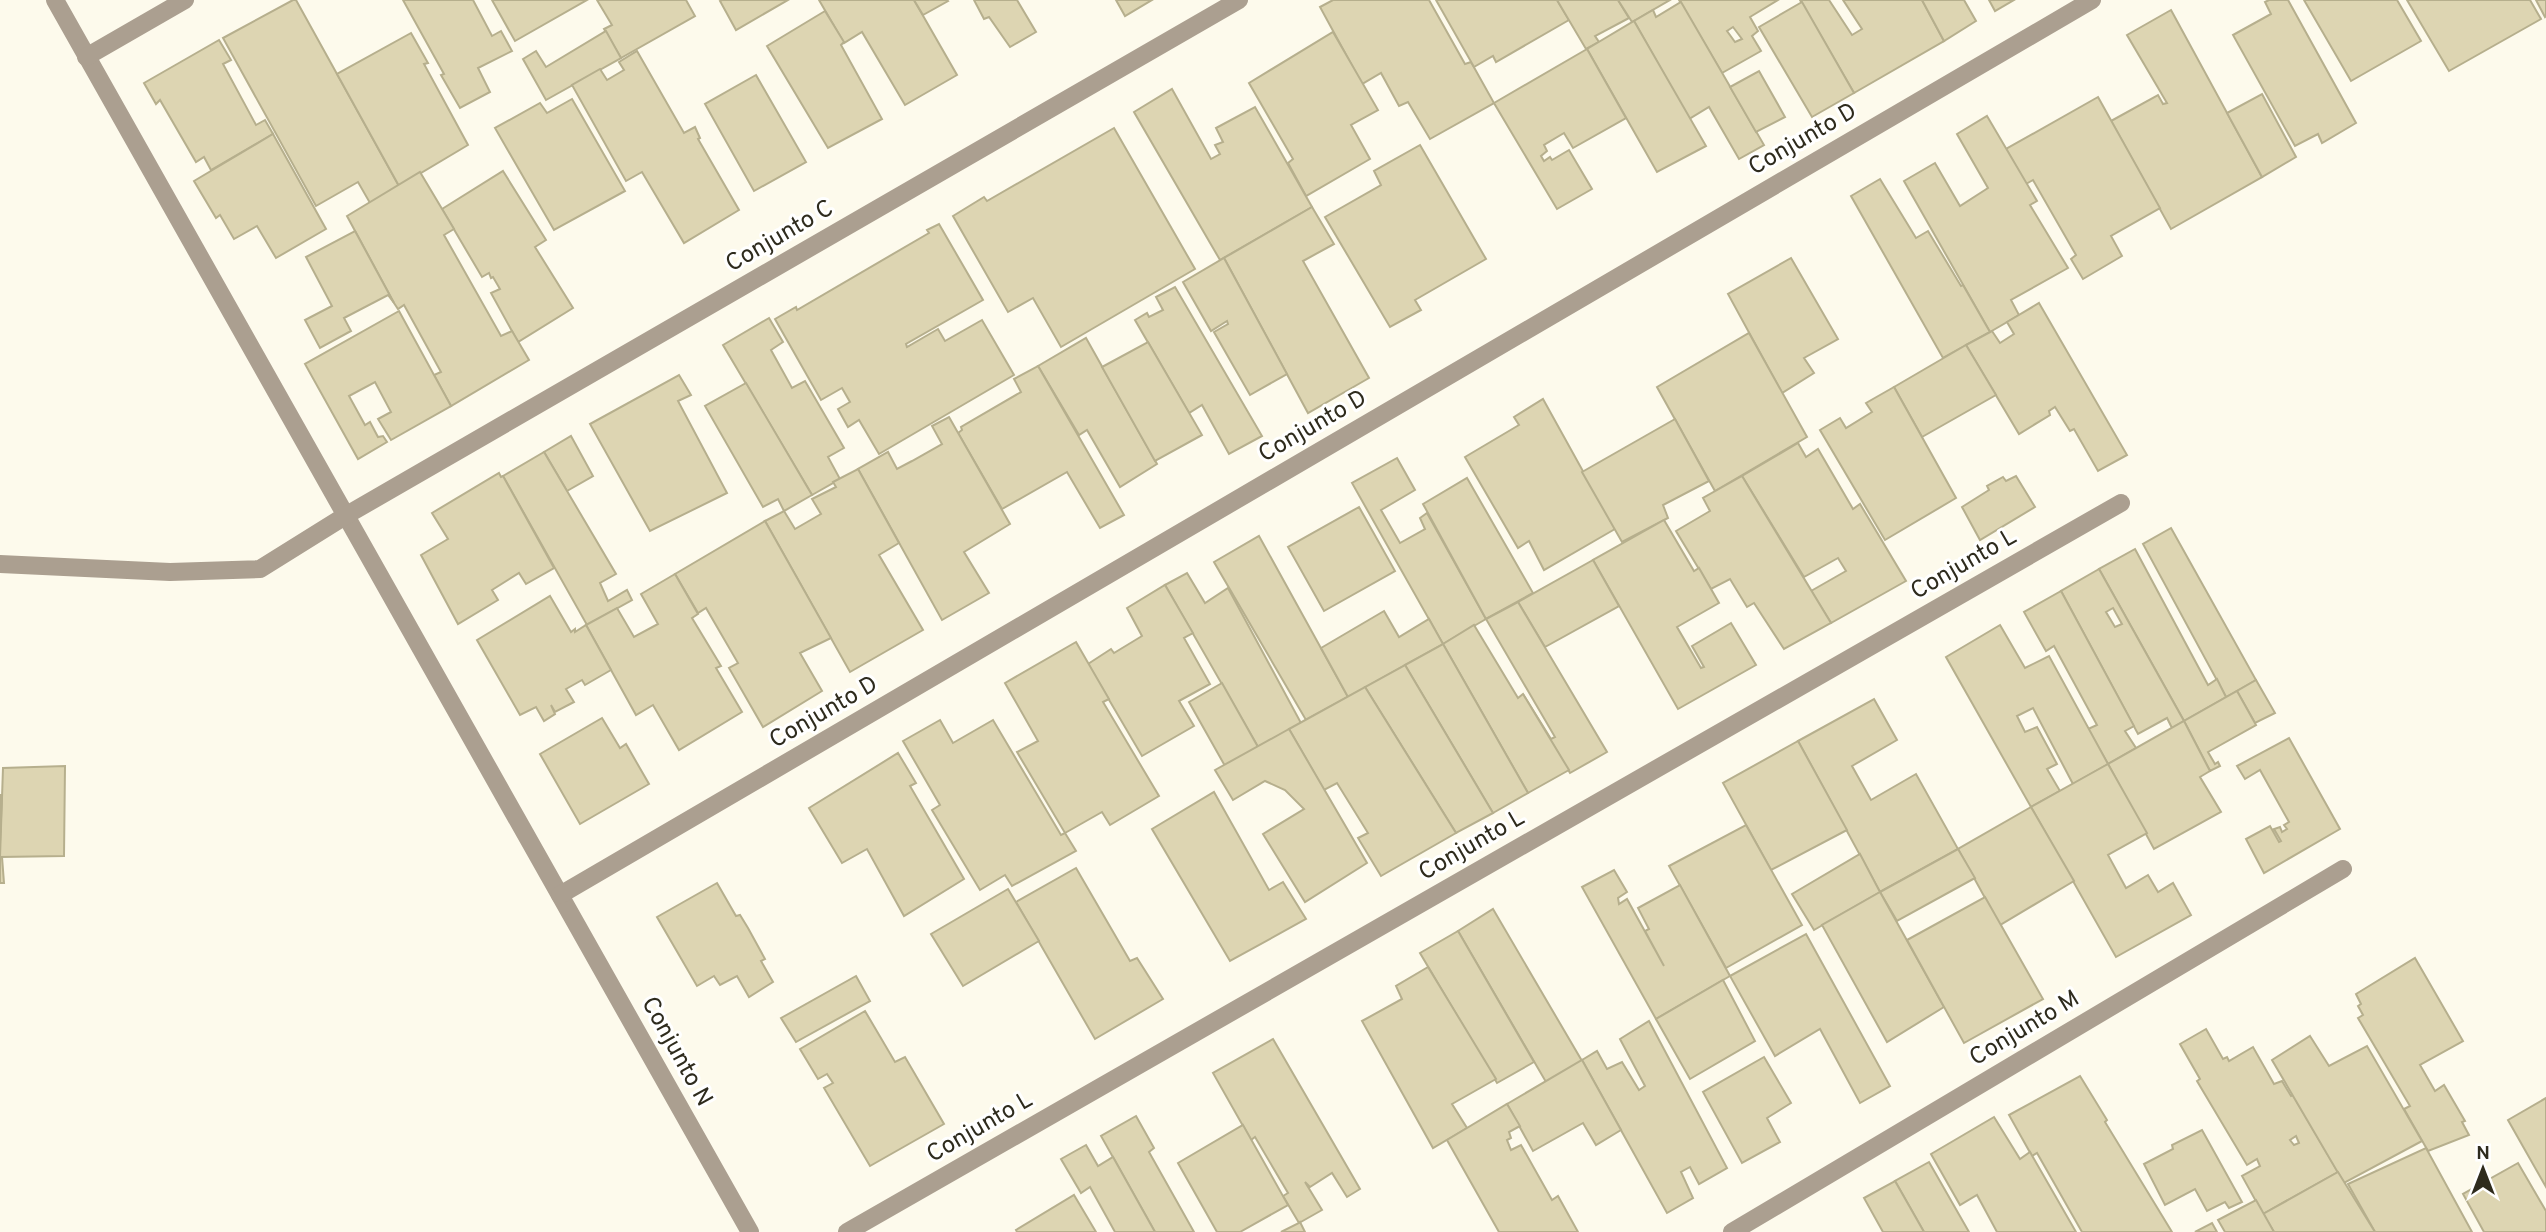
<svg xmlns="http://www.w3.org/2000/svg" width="2546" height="1232" font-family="Overpass,sans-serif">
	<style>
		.building { fill: #ddd5b2; stroke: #b6af8d; stroke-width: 2; fill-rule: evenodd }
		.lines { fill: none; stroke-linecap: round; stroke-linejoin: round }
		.street { stroke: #ab9f90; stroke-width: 18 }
		.labels { text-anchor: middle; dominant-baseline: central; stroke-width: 6; stroke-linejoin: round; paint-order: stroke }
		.street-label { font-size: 24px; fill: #2e2b1d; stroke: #fff }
	</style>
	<rect width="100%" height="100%" fill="#fdfaec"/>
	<g class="building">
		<path d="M293,0H296L399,186L370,203L358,182L316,206L223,38Z"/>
		<path d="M403,0H473L492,36L501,31L512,51L478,68L490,92L460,108L441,75L444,74Z"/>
		<path d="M492,0H587L515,41Z"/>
		<path d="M597,0H686L695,16L621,58L604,29L612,25Z"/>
		<path d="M722,0H788L736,30L720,1Z"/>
		<path d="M819,0H914L957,75L905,105L862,32L844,43Z"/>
		<path d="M914,0H947L948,1L923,15Z"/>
		<path d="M974,0H1017L1036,32L1010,47L989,17L984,19Z"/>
		<path d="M1116,0H1152L1125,16Z"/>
		<path d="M1333,0H1429L1465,64L1471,62L1494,103L1430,139L1408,102L1399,106L1381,73L1362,84L1320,7Z"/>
		<path d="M1436,0H1557L1569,20L1496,62L1493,56L1474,67Z"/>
		<path d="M1557,0H1618L1629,18L1595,36L1599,42L1586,49Z"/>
		<path d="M1618,0H1670L1632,22Z"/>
		<path d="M1679,0H1778L1750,17L1758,31L1752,36L1761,51L1722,73ZM1733,27L1742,39L1735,42L1727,31Z"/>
		<path d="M1800,0H1829L1852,35L1862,29L1843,0H1922L1944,41L1854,93Z"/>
		<path d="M1922,0H1964L1976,21L1944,41Z"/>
		<path d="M1989,0H2014L1995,11Z"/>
		<path d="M2269,0H2288L2356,123L2322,143L2318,134L2295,146L2233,35L2271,14L2265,2Z"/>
		<path d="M2304,0H2397L2421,41L2351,81Z"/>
		<path d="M2407,0H2530L2541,19L2449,71Z"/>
		<path d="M2536,0H2546V16L2545,17Z"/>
		<path d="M1681,2L1764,145L1739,159L1709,107L1689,119L1634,21L1653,10L1656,17Z"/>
		<path d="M1802,2L1854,93L1812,117L1759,27Z"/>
		<path d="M2171,10L2262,177L2171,229L2111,121L2158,95L2163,104L2167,103L2127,35Z"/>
		<path d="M825,11L844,42L841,45L882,119L828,148L767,46Z"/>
		<path d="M1634,21L1706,146L1657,172L1587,49Z"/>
		<path d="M606,31L621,58L546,100L523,59L536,51L546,67Z"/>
		<path d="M1333,32L1378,110L1351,125L1370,159L1306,196L1288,163L1293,159L1249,83Z"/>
		<path d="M411,33L428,63L424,64L468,145L399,186L337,74Z"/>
		<path d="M219,40L231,60L223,64L256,125L265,120L273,134L211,170L204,157L196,162L160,100L156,104L144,83Z"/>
		<path d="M1587,49L1626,118L1573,148L1564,133L1544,145L1547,151L1541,156L1544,161L1550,157L1552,160L1569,150L1592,189L1557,209L1494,103Z"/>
		<path d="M637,51L684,133L695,127L700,138L698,139L739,210L684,243L642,172L626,181L572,85L600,69L607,80L624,70L619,62Z"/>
		<path d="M1759,71L1785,117L1756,132L1730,87Z"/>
		<path d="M756,75L806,162L754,191L705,104Z"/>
		<path d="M1172,89L1211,159L1220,154L1215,145L1223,142L1216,128L1255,107L1312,207L1220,260L1134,112Z"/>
		<path d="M2262,94L2296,157L2262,177L2227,113Z"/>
		<path d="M2098,97L2160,208L2111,236L2122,256L2083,279L2071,259L2076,255L2033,180L2026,184L2006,149Z"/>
		<path d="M572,99L625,191L554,230L495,128L540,103L547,113Z"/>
		<path d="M1987,116L2037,201L2030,205L2068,268L2011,300L2019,315L1990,332L1904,181L1935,163L1960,206L1988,188L1957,134Z"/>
		<path d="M1114,128L1195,269L1061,347L1033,298L1008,312L953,216L984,197L987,201Z"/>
		<path d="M273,134L326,229L276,258L257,226L234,239L220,215L216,218L194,181Z"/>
		<path d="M1420,145L1486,259L1415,300L1421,310L1390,327L1325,217L1381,185L1374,171Z"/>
		<path d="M503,171L546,240L535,247L573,308L518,342L491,293L500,289L493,277L491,278L489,273L482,277L442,209Z"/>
		<path d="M420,172L454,229L444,235L501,336L512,331L529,360L451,406L434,375L441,372L404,305L398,309L394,303L347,216Z"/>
		<path d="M1880,179L1916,238L1928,231L1961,286L1963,285L1990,332L1943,358L1851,196Z"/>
		<path d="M1312,207L1334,244L1303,261L1369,378L1308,413L1224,258Z"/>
		<path d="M939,224L983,300L906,344L907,347L938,329L945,341L982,320L1014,375L879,454L859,420L848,427L838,409L850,402L842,388L821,400L775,319L796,307L797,310L929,233L927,230Z"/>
		<path d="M355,231L394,303L388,295L344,318L351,331L320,348L305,320L332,306L306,257Z"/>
		<path d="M1224,258L1287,374L1250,395L1214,332L1228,324L1227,321L1211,331L1183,282Z"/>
		<path d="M1791,258L1838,339L1804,358L1814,373L1782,393L1728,294Z"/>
		<path d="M1175,287L1262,436L1229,454L1202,405L1189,413L1135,320L1147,313L1149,317L1163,310L1156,297Z"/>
		<path d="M2039,303L2127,455L2098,471L2074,429L2070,431L2055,407L2049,411L2050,415L2019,434L1966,345L1992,331L2000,343L2014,334L2007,322Z"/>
		<path d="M399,311L451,406L391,440L378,419L391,412L375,382L349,396L365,425L370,422L378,437L383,436L387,442L358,459L305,364Z"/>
		<path d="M769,318L783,342L771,350L792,388L805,381L844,448L828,457L840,479L812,495L723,345Z"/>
		<path d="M1749,333L1807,437L1715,491L1657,387Z"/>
		<path d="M1086,338L1157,464L1120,487L1087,430L1079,435L1038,366Z"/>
		<path d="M1148,342L1202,435L1155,461L1102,367Z"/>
		<path d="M1966,345L1996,395L1922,437L1894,387Z"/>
		<path d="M1038,366L1124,515L1100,528L1067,472L1002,509L958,433L962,430L961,427L1021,392L1014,379Z"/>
		<path d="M679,375L691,395L678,401L727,493L650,531L590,424Z"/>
		<path d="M746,383L812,495L784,511L778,499L763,507L705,406Z"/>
		<path d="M1894,387L1956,498L1885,540L1820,430L1840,418L1846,428L1872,412L1866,403Z"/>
		<path d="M1543,399L1615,529L1544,570L1529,541L1518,548L1465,457L1519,425L1514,417Z"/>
		<path d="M949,417L1010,524L964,552L989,593L942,620L858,469L888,452L897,469L912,461L942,444L932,426Z"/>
		<path d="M1675,419L1709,481L1663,505L1668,518L1622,542L1582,472Z"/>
		<path d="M571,436L593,476L567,491L544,452Z"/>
		<path d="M1798,443L1806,457L1818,449L1853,509L1860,504L1906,581L1831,623L1811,591L1846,571L1838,558L1804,577L1742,476Z"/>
		<path d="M544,452L616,574L600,583L608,601L627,590L632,600L587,625L503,476Z"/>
		<path d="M1397,458L1415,490L1381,510L1400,543L1425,529L1420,518L1427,513L1486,619L1443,644L1352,483Z"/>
		<path d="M858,469L899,543L879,555L923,630L850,672L765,521L784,511L795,529L821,514L812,499L836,487L833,482Z"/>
		<path d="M499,473L501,477L503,476L554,568L526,584L519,573L492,590L498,600L458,624L421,555L448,539L432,513Z"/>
		<path d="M1742,476L1831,623L1784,649L1754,603L1747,607L1730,579L1711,589L1676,531L1710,511L1703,498Z"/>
		<path d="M2016,476L2035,507L1980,540L1962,507L1989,490L1987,486L2003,477L2006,481Z"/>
		<path d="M1467,478L1533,593L1486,619L1423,504Z"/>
		<path d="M1359,507L1395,571L1324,611L1288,547Z"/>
		<path d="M1664,520L1694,571L1699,568L1719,603L1677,627L1701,668L1704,667L1692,646L1731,623L1756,665L1678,709L1593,560Z"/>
		<path d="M765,521L831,638L800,653L822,691L763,727L729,668L738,663L706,608L698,613L675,574Z"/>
		<path d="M2171,528L2256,680L2226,697L2143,544Z"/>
		<path d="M1259,536L1348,697L1306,720L1214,562Z"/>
		<path d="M2135,549L2208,685L2217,679L2226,697L2184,721L2099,569Z"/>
		<path d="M1593,560L1619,606L1545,647L1518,602Z"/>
		<path d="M2099,569L2184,721L2172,728L2167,718L2138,734L2061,591ZM2113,608L2122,624L2115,627L2106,612Z"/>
		<path d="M1187,573L1205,603L1228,588L1301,723L1258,747L1165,585Z"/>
		<path d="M675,574L698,614L692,618L721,666L716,668L742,712L679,750L653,705L636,715L586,625L617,608L634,637L658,624L641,594Z"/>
		<path d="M1165,585L1193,633L1184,638L1210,684L1179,701L1194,726L1142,756L1088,664L1111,649L1114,653L1142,636L1127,608Z"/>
		<path d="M2061,591L2134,726L2125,731L2136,748L2108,764L2088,729L2097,725L2054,646L2046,651L2024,612Z"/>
		<path d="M550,596L571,632L575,629V632L586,625L611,670L585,685L582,680L566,689L574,702L555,712L551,705L555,714L544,721L536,707L520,715L477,640Z"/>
		<path d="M1518,602L1607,752L1570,773L1523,694L1551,739L1555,737L1486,619Z"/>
		<path d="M1384,611L1399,637L1429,619L1443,644L1348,697L1321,648Z"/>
		<path d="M1474,625L1518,698L1523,694L1569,770L1528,793L1443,644Z"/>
		<path d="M2000,625L2025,668L2049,656L2108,764L2073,784L2033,708L2017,716L2025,732L2037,727L2057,764L2047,769L2060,791L2031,807L1946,657Z"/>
		<path d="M1076,642L1109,699L1103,702L1159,796L1110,825L1102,812L1065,833L1017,752L1038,741L1005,683Z"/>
		<path d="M1443,644L1528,793L1493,813L1405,665Z"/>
		<path d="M1405,665L1493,813L1456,833L1365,687Z"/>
		<path d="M2256,680L2275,713L2255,723L2237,691Z"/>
		<path d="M1222,683L1258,747L1225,766L1189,702Z"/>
		<path d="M1365,687L1456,833L1381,876L1358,838L1368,833L1337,783L1324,790L1289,729Z"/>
		<path d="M2237,691L2256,725L2208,752L2215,764L2218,762L2220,766L2210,771L2184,721Z"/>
		<path d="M1874,699L1897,740L1852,766L1871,800L1916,774L1958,849L1880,892L1798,741Z"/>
		<path d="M602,718L620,748L626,744L649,784L580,824L540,754Z"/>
		<path d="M940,720L953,743L993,720L1061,835L1065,833L1076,851L1012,886L1005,875L980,890L932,810L940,805L903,741Z"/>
		<path d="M2184,721L2210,771L2200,777L2221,812L2154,849L2108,764Z"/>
		<path d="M1289,729L1367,863L1305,902L1263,834L1304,809L1285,790L1265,781L1233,800L1215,770Z"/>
		<path d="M2289,738L2340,829L2264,873L2246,839L2270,826L2279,842L2281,841L2274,829L2280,827L2282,832L2287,829L2284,825L2289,822L2260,770L2245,779L2237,766Z"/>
		<path d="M1798,741L1847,830L1771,870L1723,783Z"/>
		<path d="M898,753L916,783L910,786L964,879L904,916L867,849L842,863L809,808Z"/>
		<path d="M2108,764L2147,833L2108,855L2126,888L2148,875L2158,892L2173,883L2191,915L2116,957L2031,807Z"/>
		<path d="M65,766L64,856L0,857L3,768Z"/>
		<path d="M1214,792L1269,890L1283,882L1306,919L1230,961L1152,829Z"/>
		<path d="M0,795H2L0,843Z"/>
		<path d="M2031,807L2074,881L2000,925L1958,849Z"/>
		<path d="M1746,825L1802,925L1726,968L1669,866Z"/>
		<path d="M1958,849L1975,878L1897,921L1880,892Z"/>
		<path d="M1860,854L1880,892L1814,930L1792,894Z"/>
		<path d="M0,857H2L4,883H0Z"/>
		<path d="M1076,868L1130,961L1137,958L1163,999L1095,1039L1016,902Z"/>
		<path d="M1614,870L1627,892L1618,898L1619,904L1627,899L1664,966L1645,931L1649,929L1638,908L1680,885L1730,976L1656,1019L1582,887Z"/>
		<path d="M717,883L736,916L740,915L748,928L765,959L761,961L773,982L749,997L737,976L720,985L714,976L697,986L657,917Z"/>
		<path d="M1008,889L1039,941L963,986L931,934Z"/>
		<path d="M1880,892L1944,1007L1887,1042L1822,925Z"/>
		<path d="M1985,897L2043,999L1964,1043L1907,940Z"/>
		<path d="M1493,909L1582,1061L1546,1082L1458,931Z"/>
		<path d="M1458,931L1534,1062L1497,1083L1420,953Z"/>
		<path d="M1806,934L1890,1086L1860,1103L1820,1029L1775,1056L1730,976Z"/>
		<path d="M2415,958L2463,1041L2420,1065L2435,1091L2444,1085L2465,1121L2462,1122L2469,1135L2428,1151L2404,1109L2410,1106L2358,1018L2363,1015L2358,1006L2361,1004L2356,994Z"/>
		<path d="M1428,967L1496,1079L1452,1104L1467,1128L1433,1148L1362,1021L1402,999L1396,986Z"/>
		<path d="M856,976L870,1001L796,1042L781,1018Z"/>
		<path d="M1723,980L1755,1041L1690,1079L1656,1019Z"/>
		<path d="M865,1011L895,1062L905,1057L944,1124L870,1166L824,1088L833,1083L827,1074L818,1079L800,1049Z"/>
		<path d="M1649,1021L1727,1168L1699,1184L1690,1167L1681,1172L1693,1198L1667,1213L1582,1060L1597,1051L1607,1069L1622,1062L1639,1090L1645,1086L1620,1039Z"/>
		<path d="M2206,1029L2223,1059L2227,1057L2229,1061L2253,1047L2274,1084L2282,1081L2291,1096L2293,1095L2338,1172L2263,1214L2242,1176L2260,1166L2257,1159L2247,1165L2197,1081L2200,1079L2180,1044ZM2296,1136L2299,1143L2294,1145L2290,1140Z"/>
		<path d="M2310,1036L2329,1066L2367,1046L2422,1141L2344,1183L2272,1060Z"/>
		<path d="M1273,1039L1360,1189L1347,1197L1332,1173L1310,1187L1305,1182L1322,1210L1299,1223L1283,1196L1288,1193L1255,1137L1251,1140L1213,1073Z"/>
		<path d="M1764,1057L1791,1103L1767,1118L1780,1142L1742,1163L1703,1092Z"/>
		<path d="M1582,1060L1621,1130L1596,1145L1583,1123L1533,1151L1507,1104Z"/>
		<path d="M2080,1076L2107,1120L2105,1122L2172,1232H2082L2037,1153L2032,1156L2009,1115Z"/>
		<path d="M2546,1098V1187L2508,1120Z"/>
		<path d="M1507,1104L1520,1126L1509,1132L1511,1138L1507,1140L1511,1150L1521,1145L1552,1200L1558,1196L1578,1232H1499L1447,1140Z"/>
		<path d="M1136,1116L1154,1148L1149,1152L1194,1232H1155L1101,1136Z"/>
		<path d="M1994,1117L2020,1159L2030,1152L2076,1232H1997L1977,1195L1960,1205L1931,1154Z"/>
		<path d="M1243,1125L1288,1205L1240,1232H1217L1178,1163Z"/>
		<path d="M2202,1130L2242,1202L2229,1208L2225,1202L2207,1211L2195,1189L2165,1205L2144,1164L2173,1149L2172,1145Z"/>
		<path d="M1086,1145L1098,1166L1113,1157L1155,1232H1115L1090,1187L1081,1193L1061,1159Z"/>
		<path d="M2426,1148L2472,1232H2375L2348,1184Z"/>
		<path d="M1929,1162L1969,1232H1924L1895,1181Z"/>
		<path d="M2518,1163L2546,1211V1232H2484L2463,1194Z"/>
		<path d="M2338,1172L2375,1232H2274L2263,1214Z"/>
		<path d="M1895,1181L1924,1232H1883L1864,1198Z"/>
		<path d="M1074,1195L1096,1232H1017L1016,1230Z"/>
		<path d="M2256,1200L2274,1232H2225L2218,1220Z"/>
		<path d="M1300,1222L1305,1232H1281L1299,1223Z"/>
		<path d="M2212,1223L2217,1232H2195Z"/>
	</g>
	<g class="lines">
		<g class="street">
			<path d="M55,0L750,1232"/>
			<path d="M86,57L185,0"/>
			<path d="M0,564L170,572L260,569L345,516L1239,0"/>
			<path d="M560,895L2092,0"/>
			<path d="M847,1232L2121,503"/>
			<path d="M1732,1232L2343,869"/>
		</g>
	</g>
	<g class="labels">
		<g class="street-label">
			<text transform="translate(1803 140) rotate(-30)">Conjunto D</text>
			<text transform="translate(780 237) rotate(-30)">Conjunto C</text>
			<text transform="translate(1313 427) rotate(-30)">Conjunto D</text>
			<text transform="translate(1964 565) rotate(-30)">Conjunto L</text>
			<text transform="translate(824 713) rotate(-30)">Conjunto D</text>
			<text transform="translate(1472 846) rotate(-30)">Conjunto L</text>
			<text transform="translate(2025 1029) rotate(-31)">Conjunto M</text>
			<text transform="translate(676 1052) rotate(61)">Conjunto N</text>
			<text transform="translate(980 1128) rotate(-30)">Conjunto L</text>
		</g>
	</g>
	<g transform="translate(2483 1169)" stroke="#ffffff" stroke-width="5" paint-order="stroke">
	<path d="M0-5L12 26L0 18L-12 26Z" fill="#2e2b1d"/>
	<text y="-10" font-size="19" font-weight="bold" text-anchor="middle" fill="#2e2b1d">N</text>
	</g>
</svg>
